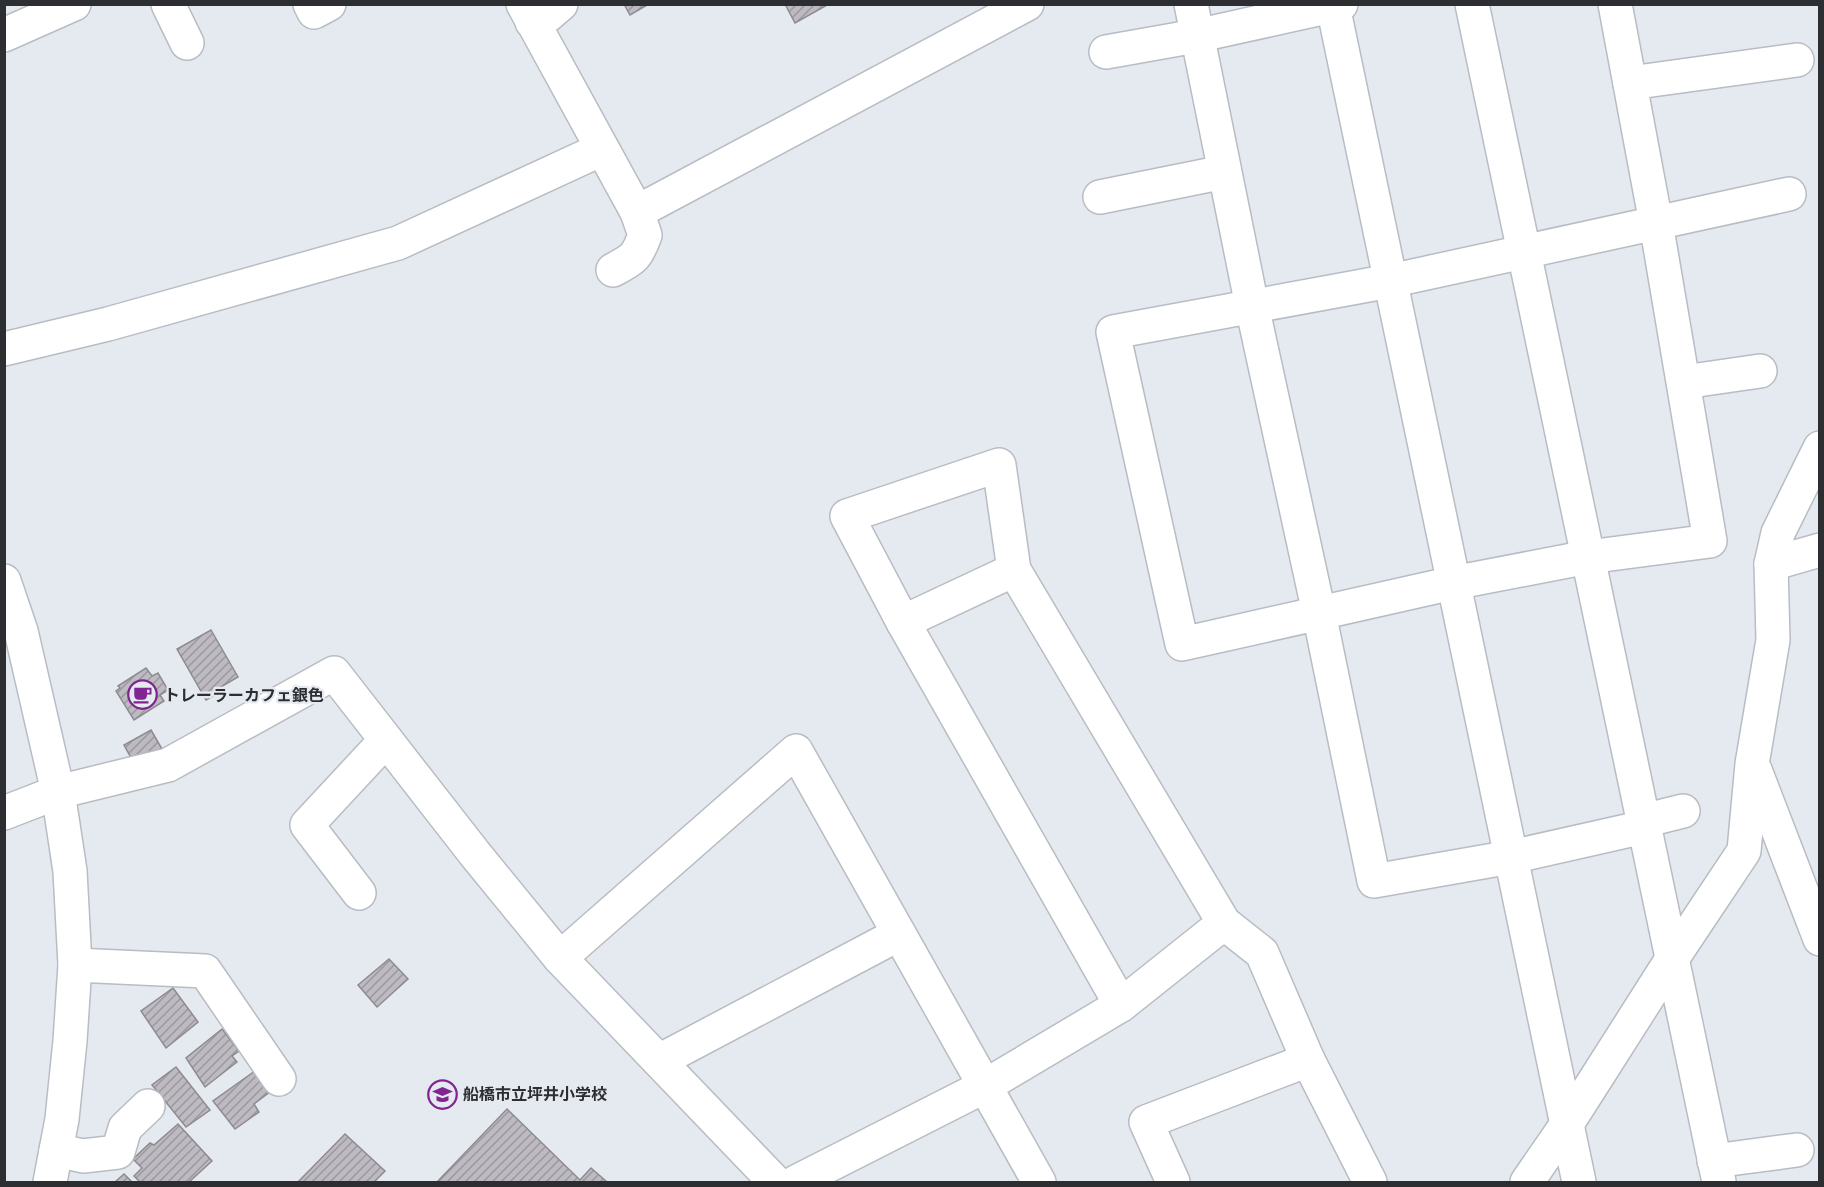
<svg xmlns="http://www.w3.org/2000/svg" width="1824" height="1187" font-family="'Source Serif 4','Noto Sans JP',serif">
	<style>
		.building { fill: url(#building-hatch); stroke: #8e8a91; stroke-width: 1.5 }
		.lines { fill: none; stroke-linecap: round; stroke-linejoin: round }
		.minor-casing { stroke: #b8bcc3; stroke-width: 36 }
		.minor { stroke: #fff; stroke-width: 33 }
		.labels { text-anchor: middle; dominant-baseline: central; stroke-width: 4.5; stroke-linejoin: round; paint-order: stroke }
		.poi-label { font-size: 16px; font-weight: bold; fill: #2c2e31; stroke: #e5eaf1; text-anchor: start }
	</style>
	<defs>
		<pattern id="building-hatch" width="6" height="6" patternUnits="userSpaceOnUse" patternTransform="scale(1.5)"><rect width="6" height="6" fill="#bebac1"/><path d="M-1 1l2-2M0 6l6-6M5 7l2-2" fill="none" stroke="#9b989d"/></pattern>
	</defs>
	<rect width="100%" height="100%" fill="#e5eaf1"/>
	<g class="building">
		<path d="M624,4H649L630,15Z"/>
		<path d="M785,4H829L795,23Z"/>
		<path d="M211,630L238,677L219,688L221,692L206,700L177,649Z"/>
		<path d="M146,668L152,676L158,673L168,690L160,695L164,701L134,720L116,691L120,688L118,686Z"/>
		<path d="M151,730L162,749L135,765L124,745Z"/>
		<path d="M389,959L408,979L377,1007L358,985Z"/>
		<path d="M173,988L198,1022L166,1048L141,1011Z"/>
		<path d="M222,1029L239,1051L232,1056L237,1062L205,1087L186,1058Z"/>
		<path d="M176,1067L210,1110L186,1127L152,1085Z"/>
		<path d="M255,1071L271,1091L254,1104L259,1112L235,1129L213,1101Z"/>
		<path d="M507,1109L580,1180L591,1168L607,1182H437Z"/>
		<path d="M178,1124L212,1161L189,1182H140L134,1176L142,1168L133,1159L150,1143L154,1145Z"/>
		<path d="M345,1134L385,1171L374,1182H298Z"/>
		<path d="M124,1174L132,1182H115Z"/>
	</g>
	<g class="lines">
		<defs>
			<g id="minor">
				<path d="M168,4L187,43"/>
				<path d="M310,4L314,12L329,4"/>
				<path d="M523,4L637,212L645,235C637,257 634,259 613,270"/>
				<path d="M1191,4L1252,306L1319,613L1374,881L1511,857L1644,827L1655,818L1683,811"/>
				<path d="M1472,4L1719,1182"/>
				<path d="M1615,4L1656,223L1710,541L1588,557L1453,583L1182,644L1113,332L1390,281L1789,194"/>
				<path d="M1333,6L1579,1182"/>
				<path d="M532,22L547,16L561,4"/>
				<path d="M4,35L74,4"/>
				<path d="M1106,52L1196,36L1341,4"/>
				<path d="M1630,83L1797,60"/>
				<path d="M1100,197L1224,172"/>
				<path d="M637,212L1027,4"/>
				<path d="M4,349L108,324L398,243L602,149"/>
				<path d="M1684,382L1760,371"/>
				<path d="M1771,564L1820,550"/>
				<path d="M4,581L21,631L58,792L70,871L75,965L70,1041L62,1119L50,1182"/>
				<path d="M903,622L847,516L999,465L1014,570"/>
				<path d="M1755,770L1820,939"/>
				<path d="M4,813L58,792L168,765L334,673L475,854L560,958L775,1182"/>
				<path d="M359,893L307,825L386,740"/>
				<path d="M1224,923L1121,1005L903,622L1014,570L1224,923L1262,953L1308,1060"/>
				<path d="M560,958L796,751L1039,1182"/>
				<path d="M75,965L205,971L279,1079"/>
				<path d="M659,1061L899,934"/>
				<path d="M56,1150L83,1156L118,1152L125,1128L148,1106"/>
				<path d="M1714,1161L1797,1150"/>
				<path d="M796,1182L985,1086L1121,1005"/>
				<path d="M1173,1182L1146,1122L1308,1060L1370,1182"/>
				<path d="M1527,1182L1567,1124L1672,959L1744,851L1752,764L1773,640L1771,564L1778,533L1820,448"/>
			</g>
		</defs>
		<use href="#minor" class="minor-casing"/>
		<use href="#minor" class="minor"/>
	</g>
	<defs>
		<symbol id="cafe-ring" viewBox="-11 -11 22 22"><circle r="9.5" fill="#e5eaf1" stroke="#802592" stroke-width="1.5"/><path d="M-5.5-4.5H6V0H3Q3 3.5 0 3.5H-2.5Q-5.5 3.5-5.5 0ZM3-3.2v2h1.7v-2ZM-6 4.5H4V6H-6Z" fill="#802592"/></symbol>
		<symbol id="school-ring" viewBox="-11 -11 22 22"><circle r="9.5" fill="#e5eaf1" stroke="#802592" stroke-width="1.5"/><path d="M0-5L7-2L0 1L-7-2ZM-4 1L0 2.5L4 1V4Q0 6-4 4Z" fill="#802592"/></symbol>
	</defs>
	<g fill-rule="evenodd">
		<use href="#cafe-ring" x="126" y="678" width="33" height="33"/>
		<use href="#school-ring" x="426" y="1078" width="33" height="33"/>
	</g>
	<g class="labels">
		<g class="poi-label">
			<text x="164" y="695">トレーラーカフェ銀色</text>
			<text x="463" y="1094">船橋市立坪井小学校</text>
		</g>
	</g>
	<rect width="1824" height="1187" fill="none" stroke="#2c2e31" stroke-width="12"/>
</svg>
